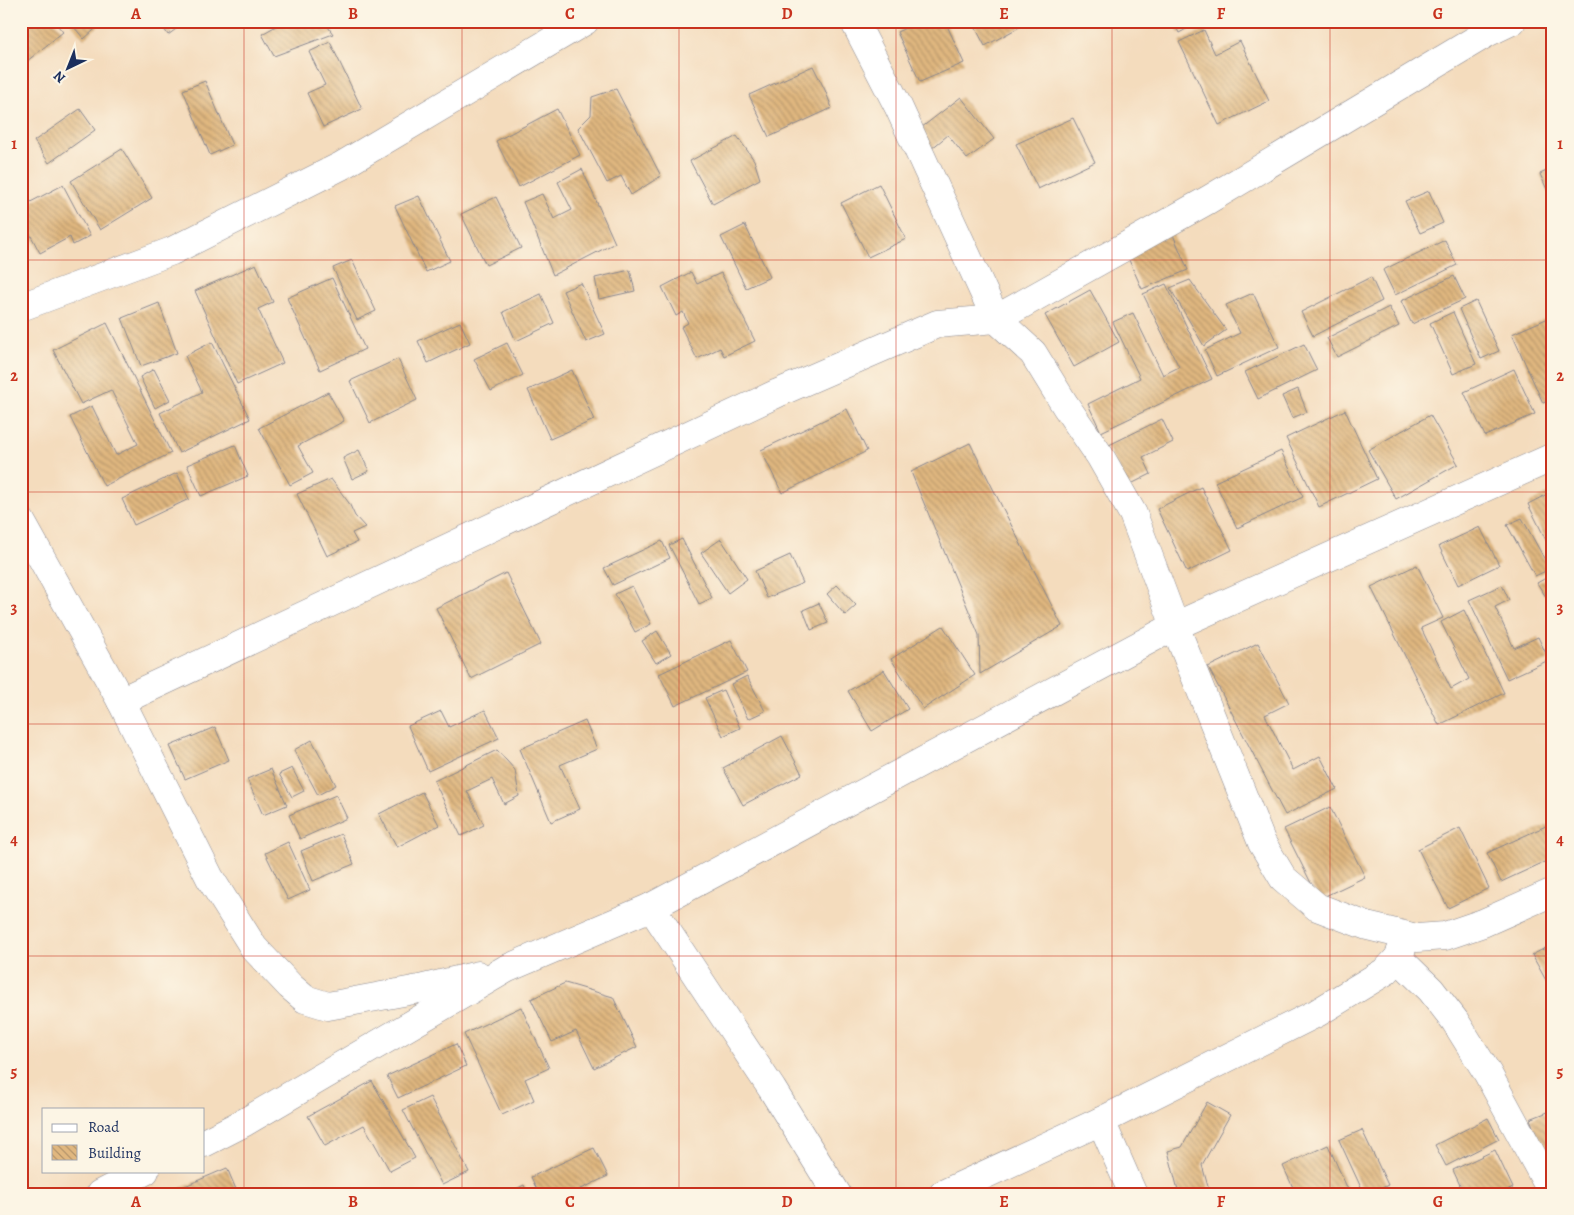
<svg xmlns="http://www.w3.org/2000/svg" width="1574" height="1215" font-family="Alegreya,serif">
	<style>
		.building { fill: url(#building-back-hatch) }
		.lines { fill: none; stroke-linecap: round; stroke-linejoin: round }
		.minor-casing { stroke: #88868e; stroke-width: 29 }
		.minor { stroke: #fff; stroke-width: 28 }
		.grid { fill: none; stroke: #c8321e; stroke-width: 1; stroke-opacity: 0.55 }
		.neatline { fill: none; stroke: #c8321e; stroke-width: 2 }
		.grid-label { font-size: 16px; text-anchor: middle; font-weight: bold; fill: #c8321e }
	</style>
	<defs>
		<pattern id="building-back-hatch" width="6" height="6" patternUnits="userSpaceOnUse" patternTransform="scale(1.25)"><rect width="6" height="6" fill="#e0b77f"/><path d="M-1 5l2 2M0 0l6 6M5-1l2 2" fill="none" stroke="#b5956b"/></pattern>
	</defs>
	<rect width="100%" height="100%" fill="#fcf5e5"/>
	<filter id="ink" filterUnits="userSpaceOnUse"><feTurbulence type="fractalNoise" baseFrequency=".02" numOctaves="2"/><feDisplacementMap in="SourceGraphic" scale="10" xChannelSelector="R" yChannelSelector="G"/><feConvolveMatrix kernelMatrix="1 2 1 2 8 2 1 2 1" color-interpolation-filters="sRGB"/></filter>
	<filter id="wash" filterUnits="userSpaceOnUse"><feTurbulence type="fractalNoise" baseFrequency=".0096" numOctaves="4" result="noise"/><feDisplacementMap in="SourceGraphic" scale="20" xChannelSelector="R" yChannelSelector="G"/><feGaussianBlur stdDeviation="1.12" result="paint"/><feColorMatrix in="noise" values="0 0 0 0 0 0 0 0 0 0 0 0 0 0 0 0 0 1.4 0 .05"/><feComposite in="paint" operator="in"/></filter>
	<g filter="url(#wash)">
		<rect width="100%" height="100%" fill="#f4dcbd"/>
		<g id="blocks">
			<g class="building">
				<path d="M21,21H54L63,32L21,66Z"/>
				<path d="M69,21H104L84,39Z"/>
				<path d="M159,21H187L168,35Z"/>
				<path d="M285,21H324L333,34L274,56L262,34Z"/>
				<path d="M920,21H945L964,63L920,82L897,32Z"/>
				<path d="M977,21H1026L1027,23L985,46L973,23Z"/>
				<path d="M1173,21H1201L1179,33Z"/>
				<path d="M1204,30L1215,54L1240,41L1269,101L1219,125L1179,42Z"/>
				<path d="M330,42L362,109L323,127L307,93L325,85L309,52Z"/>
				<path d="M813,66L825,90L832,108L769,137L749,95Z"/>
				<path d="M205,81L232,145L210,155L183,90Z"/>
				<path d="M616,89L661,176L631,195L621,176L607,183L578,128L591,115L592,97Z"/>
				<path d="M961,97L994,139L967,159L948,135L931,149L917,131Z"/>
				<path d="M80,109L95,130L49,163L34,141Z"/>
				<path d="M557,109L580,155L519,187L496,141Z"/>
				<path d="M1073,118L1095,162L1038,189L1016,144Z"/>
				<path d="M737,136L754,160L760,179L713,204L690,161Z"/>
				<path d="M122,149L152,198L100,230L71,181Z"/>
				<path d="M1553,168V203L1540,174Z"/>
				<path d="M582,169L615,243L553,275L523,202L542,194L554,219L572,210L558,182Z"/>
				<path d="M879,184L906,239L868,257L841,203Z"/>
				<path d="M63,185L90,236L73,245L70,237L40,253L21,217V207Z"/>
				<path d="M1429,191L1443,223L1420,233L1405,201Z"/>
				<path d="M419,196L450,261L426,272L395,206Z"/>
				<path d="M496,197L521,248L486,265L461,214Z"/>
				<path d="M745,225L770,277L746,288L721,237Z"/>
				<path d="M1171,230L1188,270L1142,289L1124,249Z"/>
				<path d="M1445,240L1457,265L1395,295L1383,270Z"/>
				<path d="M352,260L376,311L357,320L333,268Z"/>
				<path d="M256,264L273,302L258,309L283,363L237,384L195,291Z"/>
				<path d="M630,270L635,291L599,299L595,278Z"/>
				<path d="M691,272L697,284L721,273L755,341L724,356L720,348L697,359L681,327L688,323L683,312L676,316L662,287Z"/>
				<path d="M1454,276L1465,299L1412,324L1401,301Z"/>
				<path d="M1371,277L1382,301L1313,336L1301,312Z"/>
				<path d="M332,278L365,349L320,370L287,298Z"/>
				<path d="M1190,280L1226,330L1204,346L1170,288Z"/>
				<path d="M581,283L605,334L586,342L563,291Z"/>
				<path d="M1166,284L1212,379L1101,432L1088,404L1140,378L1113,322L1133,313L1163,375L1179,367L1143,294Z"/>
				<path d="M1090,290L1119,342L1074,367L1045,315Z"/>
				<path d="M1253,293L1279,347L1217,376L1205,350L1240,333L1226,305Z"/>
				<path d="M541,294L554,323L516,341L503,312Z"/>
				<path d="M1476,301L1499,351L1481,359L1459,309Z"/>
				<path d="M159,303L177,353L141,366L122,318Z"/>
				<path d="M1389,307L1399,326L1337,357L1327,338Z"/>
				<path d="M1453,312L1476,364L1453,374L1430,323Z"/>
				<path d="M1553,316V399L1543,403L1512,334Z"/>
				<path d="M460,322L470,343L428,363L418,341Z"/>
				<path d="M107,323L171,453L104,486L70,417L92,406L116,455L138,444L111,390L81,404L53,350Z"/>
				<path d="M212,342L250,419L179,453L160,413L202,392L185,356Z"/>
				<path d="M507,343L523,375L491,391L474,359Z"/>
				<path d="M1304,344L1317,370L1258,399L1245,372Z"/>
				<path d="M398,359L417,400L370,423L350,381Z"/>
				<path d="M154,369L170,400L155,408L140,377Z"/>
				<path d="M1514,369L1535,414L1485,436L1464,392Z"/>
				<path d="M572,370L594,420L550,439L528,390Z"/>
				<path d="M1298,389L1307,412L1292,418L1282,396Z"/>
				<path d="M328,392L344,421L298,446L313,473L290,485L259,428Z"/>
				<path d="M847,409L867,451L782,493L761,450Z"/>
				<path d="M1345,410L1377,479L1319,507L1286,438Z"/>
				<path d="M1430,415L1458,464L1396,499L1368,450Z"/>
				<path d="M1162,419L1173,442L1143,457L1151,474L1127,486L1107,446Z"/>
				<path d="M970,443L1062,626L980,674L979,635L911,472Z"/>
				<path d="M235,445L248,476L201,496L187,465Z"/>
				<path d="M359,450L369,471L352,479L343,458Z"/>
				<path d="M1281,451L1303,497L1237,528L1215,482Z"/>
				<path d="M177,473L189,499L134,525L122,499Z"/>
				<path d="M331,479L349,503L355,516L365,527L352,533L357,542L327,556L297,494Z"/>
				<path d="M1201,487L1232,550L1187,572L1157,509Z"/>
				<path d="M1553,491V554L1528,504Z"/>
				<path d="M1522,518L1550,569L1535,576L1507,525Z"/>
				<path d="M1480,527L1499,565L1458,585L1439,546Z"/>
				<path d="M682,539L712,598L699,604L669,545Z"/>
				<path d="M721,539L747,579L728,593L701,553Z"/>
				<path d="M662,541L670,558L613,585L604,568Z"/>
				<path d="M790,555L803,583L767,598L755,571Z"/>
				<path d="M1417,565L1443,618L1421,628L1451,689L1469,679L1441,622L1464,610L1504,693L1439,725L1371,587Z"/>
				<path d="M506,573L541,644L471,679L436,608Z"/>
				<path d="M1553,574V608L1537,583Z"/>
				<path d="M837,585L856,605L845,615L827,594Z"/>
				<path d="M1502,585L1509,600L1495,607L1514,648L1538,637L1549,660L1507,679L1469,600Z"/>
				<path d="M632,586L651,624L635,632L615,594Z"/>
				<path d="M819,603L828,623L811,630L803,610Z"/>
				<path d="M943,626L975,675L923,709L891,659Z"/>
				<path d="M657,631L671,654L656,663L642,641Z"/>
				<path d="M731,640L747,672L675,706L659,674Z"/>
				<path d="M1258,643L1289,703L1265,715L1293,770L1320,756L1337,789L1285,815L1208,667Z"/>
				<path d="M884,670L908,709L872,731L848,691Z"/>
				<path d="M747,676L765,711L748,719L731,684Z"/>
				<path d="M723,690L740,728L723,736L705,698Z"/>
				<path d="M485,710L499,738L428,771L408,726L441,711L449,727Z"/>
				<path d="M585,721L597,749L560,765L580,809L551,822L520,749Z"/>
				<path d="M215,727L229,760L185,779L170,746Z"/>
				<path d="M782,736L802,774L743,805L723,768Z"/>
				<path d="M312,740L336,785L318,795L294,750Z"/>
				<path d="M497,750L515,770L519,796L504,804L492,779L467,791L484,825L461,836L434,781Z"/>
				<path d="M292,768L304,791L292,797L279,774Z"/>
				<path d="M271,769L287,805L263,815L247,779Z"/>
				<path d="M422,792L439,825L397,847L379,814Z"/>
				<path d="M336,795L347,818L300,839L289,815Z"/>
				<path d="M1330,807L1365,877L1319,899L1284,829Z"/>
				<path d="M1548,825L1553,835V858L1501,882L1487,853Z"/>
				<path d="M1460,828L1489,888L1448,908L1418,849Z"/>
				<path d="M341,834L354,864L313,881L301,851Z"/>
				<path d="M288,842L310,890L288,900L265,853Z"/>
				<path d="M1553,944V993L1532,955Z"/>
				<path d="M565,983L613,997L637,1047L594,1068L576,1031L552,1042L531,999Z"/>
				<path d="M521,1007L549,1068L525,1079L534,1100L502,1115L464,1034Z"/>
				<path d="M456,1044L466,1066L398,1098L387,1076Z"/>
				<path d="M372,1081L415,1158L390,1171L364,1125L325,1146L308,1116Z"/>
				<path d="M430,1097L469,1172L442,1185L403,1110Z"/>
				<path d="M1207,1102L1230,1115L1202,1165L1210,1194H1179L1168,1151L1182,1147Z"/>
				<path d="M1553,1110V1176L1530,1119Z"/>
				<path d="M1488,1118L1499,1139L1446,1166L1435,1145Z"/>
				<path d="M1362,1130L1388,1185L1370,1194H1364L1339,1140Z"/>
				<path d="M1328,1145L1350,1194H1296L1283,1166Z"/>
				<path d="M594,1148L608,1176L571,1194H539L531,1177Z"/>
				<path d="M1495,1150L1513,1188L1500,1194H1464L1453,1170Z"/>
				<path d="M227,1168L238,1194H180L178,1189Z"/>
				<path d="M524,1185L528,1194H506Z"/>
			</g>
		</g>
	</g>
	<g filter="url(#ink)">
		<use href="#blocks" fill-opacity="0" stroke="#88868e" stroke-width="1"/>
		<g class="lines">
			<defs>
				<g id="minor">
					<path d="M854,21L898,106L996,319L1033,353L1065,405L1100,456L1133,514L1175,626L1262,843L1283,878L1317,907L1367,926L1417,938L1445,936L1483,923L1553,892"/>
					<path d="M21,307L172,251L341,166L585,21"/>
					<path d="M21,521L121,701L210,878L254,948L290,986L305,999L328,1006L419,989L478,975"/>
					<path d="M121,701L778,393L937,324L996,319L1208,200L1487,33L1512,21"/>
					<path d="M651,907L772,1089L837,1194"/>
					<path d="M1398,958L1431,990L1455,1021L1488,1074L1553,1194"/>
					<path d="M1101,1121L1133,1194"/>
					<path d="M204,1143L245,1122L506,969L651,907L1175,626L1553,457"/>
					<path d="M100,1194L145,1171"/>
					<path d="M943,1194L1101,1121L1317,1013L1386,971L1398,958L1407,936"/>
				</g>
			</defs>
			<use href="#minor" class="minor-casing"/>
			<use href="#minor" class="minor"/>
		</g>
	</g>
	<path class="grid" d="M244,21V1194M462,21V1194M679,21V1194M896,21V1194M1112,21V1194M1330,21V1194M21,260H1553M21,492H1553M21,724H1553M21,956H1553"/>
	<rect width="1574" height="1215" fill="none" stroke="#fcf5e5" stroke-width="55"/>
	<rect x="42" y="1108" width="162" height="65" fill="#fcf5e5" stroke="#a2a6af"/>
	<rect x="52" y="1124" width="25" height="8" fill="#ffffff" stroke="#a2a6af"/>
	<text x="88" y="1132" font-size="15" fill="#1b2f5e">Road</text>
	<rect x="52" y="1145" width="25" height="15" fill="url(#building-back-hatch)" stroke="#a2a6af"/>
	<text x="88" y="1158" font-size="15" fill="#1b2f5e">Building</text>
	<g transform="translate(68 68) rotate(223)" stroke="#fcf5e5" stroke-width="4" paint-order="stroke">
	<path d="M0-4L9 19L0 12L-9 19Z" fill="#1b2f5e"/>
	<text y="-8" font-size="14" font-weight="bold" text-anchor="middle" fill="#1b2f5e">N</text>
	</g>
	<rect x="28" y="28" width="1518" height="1160" class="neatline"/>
	<g class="grid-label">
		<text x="136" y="19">A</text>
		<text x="353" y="19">B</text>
		<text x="570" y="19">C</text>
		<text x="787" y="19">D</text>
		<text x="1004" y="19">E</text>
		<text x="1221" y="19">F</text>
		<text x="1438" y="19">G</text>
		<text x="14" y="149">1</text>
		<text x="1560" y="149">1</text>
		<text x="14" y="381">2</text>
		<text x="1560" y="381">2</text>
		<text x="14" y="613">3</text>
		<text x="1560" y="613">3</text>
		<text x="14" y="845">4</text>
		<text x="1560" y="845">4</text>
		<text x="14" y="1077">5</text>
		<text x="1560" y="1077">5</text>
		<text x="136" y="1207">A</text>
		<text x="353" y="1207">B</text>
		<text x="570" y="1207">C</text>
		<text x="787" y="1207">D</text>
		<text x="1004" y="1207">E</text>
		<text x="1221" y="1207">F</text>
		<text x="1438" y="1207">G</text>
	</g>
</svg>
